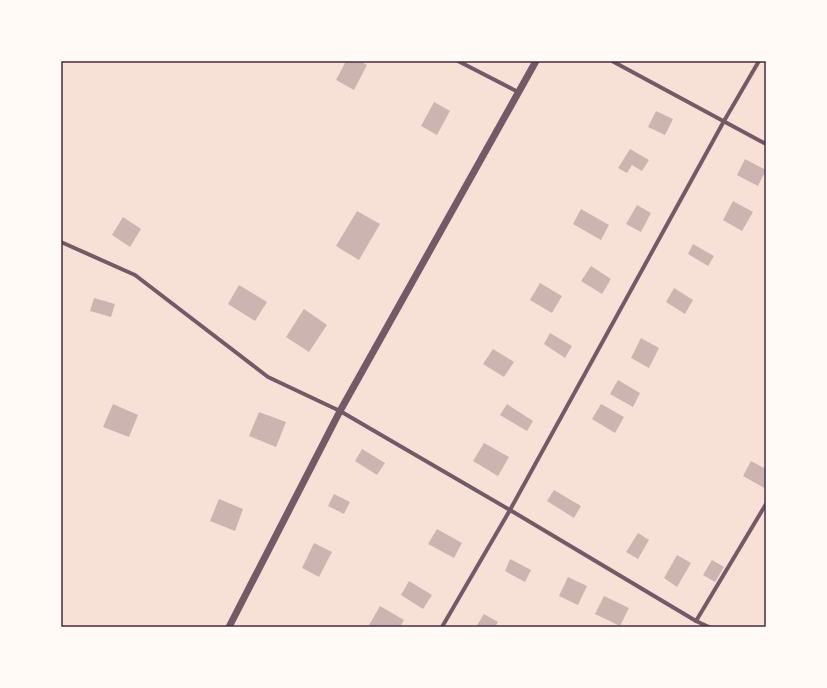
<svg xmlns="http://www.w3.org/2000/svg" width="827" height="688" font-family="'Nunito Sans',sans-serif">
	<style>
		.building { fill: #ccb4b1 }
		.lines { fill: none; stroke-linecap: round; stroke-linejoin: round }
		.minor { stroke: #755966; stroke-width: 4 }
		.tertiary { stroke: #755966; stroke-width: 7 }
		.neatline { fill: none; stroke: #4a2c40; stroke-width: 1.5 }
	</style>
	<rect width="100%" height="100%" fill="#f7e1d7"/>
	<g class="building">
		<path d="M346,61H360L367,65L354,90L336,80Z"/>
		<path d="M434,102L450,111L437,135L421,126Z"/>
		<path d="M656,111L673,119L665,135L648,127Z"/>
		<path d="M630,149L649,160L642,171L632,165L627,173L618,168Z"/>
		<path d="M745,159L766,170L758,186L737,175Z"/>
		<path d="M733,201L753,212L742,231L723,220Z"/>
		<path d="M637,205L651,213L641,232L626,224Z"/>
		<path d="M581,209L609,225L601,240L573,224Z"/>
		<path d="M357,211L380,224L359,260L336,246Z"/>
		<path d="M123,217L141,229L130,247L112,235Z"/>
		<path d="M693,244L714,256L708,266L688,254Z"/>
		<path d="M591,266L611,279L602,294L581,281Z"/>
		<path d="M540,283L562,296L552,313L530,300Z"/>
		<path d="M239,285L267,302L255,321L228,304Z"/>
		<path d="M674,288L693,300L685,314L666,302Z"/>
		<path d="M94,298L115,304L111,317L90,311Z"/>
		<path d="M304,309L327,325L309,352L286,337Z"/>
		<path d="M550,333L572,346L565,358L544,344Z"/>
		<path d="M641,338L659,348L649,368L631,358Z"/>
		<path d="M493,349L514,362L504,377L483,364Z"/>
		<path d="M618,380L640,393L633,407L610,394Z"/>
		<path d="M113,404L138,415L129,437L103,427Z"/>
		<path d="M507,404L533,421L527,431L500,415Z"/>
		<path d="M601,404L624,417L615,433L592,419Z"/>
		<path d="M259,412L286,422L276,447L249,436Z"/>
		<path d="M484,443L509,457L498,476L473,461Z"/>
		<path d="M362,449L385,463L377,475L355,461Z"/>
		<path d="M751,461L766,469V489L743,476Z"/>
		<path d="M554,490L581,506L574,518L547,501Z"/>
		<path d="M334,494L350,502L344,514L328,506Z"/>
		<path d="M219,499L243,509L235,531L210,521Z"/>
		<path d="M437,529L462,543L454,558L428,544Z"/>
		<path d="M638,533L649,540L638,559L626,552Z"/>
		<path d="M314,543L332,552L319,577L302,568Z"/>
		<path d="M677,555L691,563L677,587L664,578Z"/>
		<path d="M510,559L531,570L525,582L505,571Z"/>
		<path d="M712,560L724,567L715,582L703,575Z"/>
		<path d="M568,577L587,586L578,605L559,596Z"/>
		<path d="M409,581L432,595L423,609L401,595Z"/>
		<path d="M604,596L629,608L620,626L595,614Z"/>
		<path d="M380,606L404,620L400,627H368Z"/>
		<path d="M484,614L498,622L495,627H476Z"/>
	</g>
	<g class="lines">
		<g class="minor">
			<path d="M458,61L518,92"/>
			<path d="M612,61L766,144"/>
			<path d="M61,242L135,275L268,377L340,411L510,510L696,621L709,627"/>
			<path d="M696,621L766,504"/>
			<path d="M442,627L510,510L724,121L759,61"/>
		</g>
		<path class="tertiary" d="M229,627L340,411L536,61"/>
	</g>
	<rect width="827" height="688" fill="none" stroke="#fffaf5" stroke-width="124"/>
	<rect x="62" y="62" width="703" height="564" class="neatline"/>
</svg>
